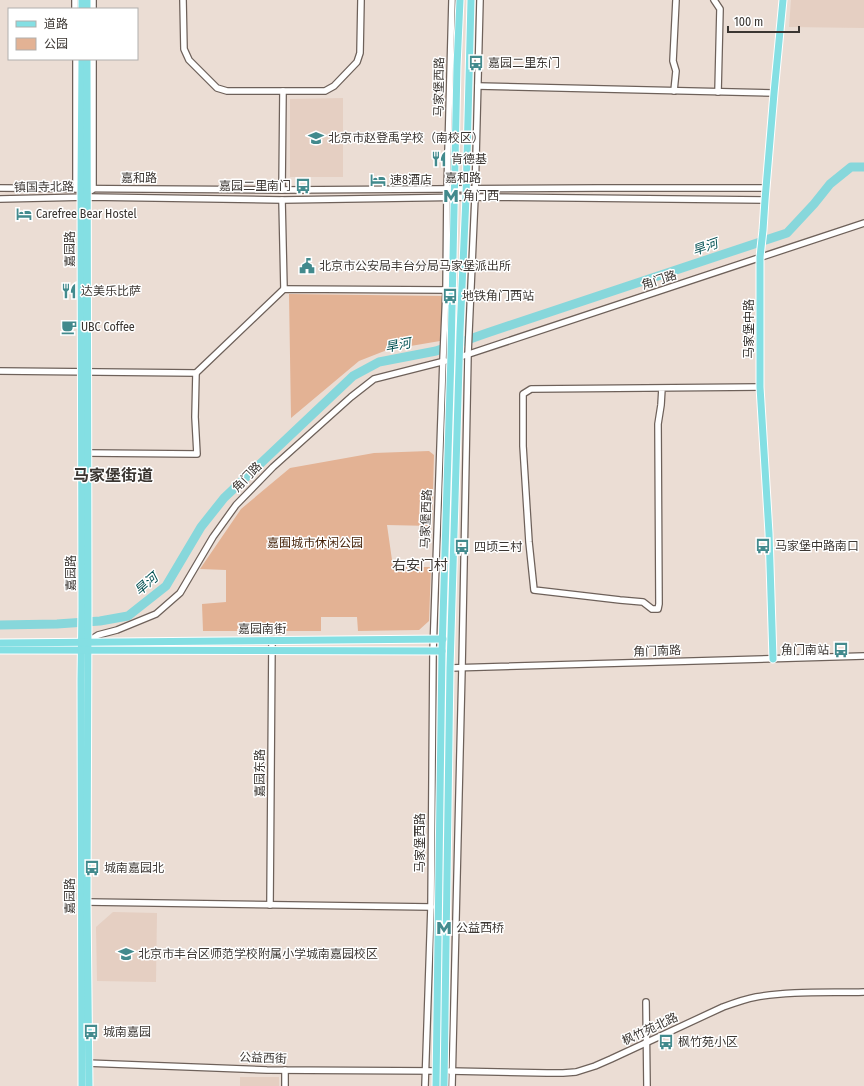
<svg xmlns="http://www.w3.org/2000/svg" width="864" height="1086" font-family="'Fira Sans Condensed','Noto Sans SC',sans-serif">
	<style>
		.built { fill: #e5cfc2 }
		.green { fill: #e3b294 }
		.lines { fill: none; stroke-linecap: round; stroke-linejoin: round }
		.river { stroke: #87d7db; stroke-width: 9 }
		.minor-casing { stroke: #6e615a; stroke-width: 8 }
		.major-casing { stroke: #fff; stroke-width: 9 }
		.minor { stroke: #fff; stroke-width: 5.5 }
		.major { stroke: #84dfe3; stroke-width: 7 }
		.labels { text-anchor: middle; dominant-baseline: central; stroke-width: 3; stroke-linejoin: round; paint-order: stroke }
		.poi-label { font-size: 12px; fill: #3b3632; stroke: #fff; text-anchor: start }
		.street-label { font-size: 12px; fill: #3b3632; stroke: #fff }
		.park-label { font-size: 12px; fill: #421f05; stroke: #fff }
		.water-label { font-size: 13px; font-style: italic; fill: #035052; stroke: #fff }
		.quarter-label { font-size: 14px; fill: #3b3632; stroke: #fff }
		.district-label { font-size: 16px; font-weight: bold; fill: #3b3632; stroke: #fff }
	</style>
	<rect width="100%" height="100%" fill="#ebddd4"/>
	<g class="built">
		<path d="M791,0H864V28L789,27Z"/>
		<path d="M343,98V177H290V99Z"/>
		<path d="M113,912L157,913L156,982L97,981L96,927Z"/>
		<rect x="240" y="1077" width="39" height="9"/>
	</g>
	<g class="green">
		<path d="M289,294L443,296L440,341L387,350L359,361L291,418Z"/>
		<path d="M429,451L434,455L432,526L387,525L393,567H431L429,621L419,630L358,631L357,617H321V631H203L202,604L226,602V570L200,569L241,509L290,468L374,453Z"/>
	</g>
	<g class="lines">
		<path class="river" d="M0,625L57,624L100,621L128,616L166,586L201,527L224,498L353,376L379,362L436,351L487,333L787,233L814,204L830,184L851,167H864"/>
		<defs>
			<g id="minor">
				<path d="M75,0V9"/>
				<path d="M93,0V9"/>
				<path d="M183,0L184,49L189,60L217,88L227,91H325L334,86L357,62L360,53L361,0"/>
				<path d="M714,0L720,9L718,92"/>
				<path d="M76,59V189"/>
				<path d="M478,86L774,93"/>
				<path d="M674,91L676,71L673,61L676,0"/>
				<path d="M0,188L282,190L598,188H766"/>
				<path d="M92,190L93,189V59"/>
				<path d="M282,190L283,91"/>
				<path d="M0,199L88,197L282,200L475,197L765,200"/>
				<path d="M282,200L284,289"/>
				<path d="M460,357L864,223"/>
				<path d="M0,371L196,373L284,289L446,290"/>
				<path d="M662,388L661,405L658,424L659,604L658,609H652L643,602L620,600L534,590L529,542L523,446V394L531,389L760,387"/>
				<path d="M88,453L197,454L195,417L196,373"/>
				<path d="M87,642L98,635L117,630L156,614L180,593L213,537L236,505L273,467L351,397L374,379L445,361"/>
				<path d="M450,668L864,656"/>
				<path d="M87,902L431,907"/>
				<path d="M270,905L272,640"/>
				<path d="M646,1002L647,1086"/>
				<path d="M86,1063L267,1070L439,1071"/>
				<path d="M450,1071L547,1073H563L576,1072L595,1066L611,1059L723,1007C734,1003 745,999 756,997C790,991 829,993 864,992"/>
				<path d="M285,1086V1070"/>
				<path d="M425,1086L431,907L433,652L443,359L446,290L447,189L452,0"/>
				<path d="M452,1086L462,668L468,354L475,197L480,0"/>
			</g>
			<g id="major">
				<path d="M82,0V9"/>
				<path d="M87,0V9"/>
				<path d="M82,59L81,189L82,608L81,679L82,1086"/>
				<path d="M87,59L88,608L87,902L89,1086"/>
				<path d="M0,643L443,639"/>
				<path d="M0,650L442,651"/>
				<path d="M773,659L769,533L760,387V257L763,230L765,200L774,93L783,0"/>
				<path d="M436,1086L442,651L451,355L457,66L460,0"/>
				<path d="M444,1086L450,668L460,332L466,197L471,0"/>
			</g>
		</defs>
		<use href="#minor" class="minor-casing"/>
		<use href="#major" class="major-casing"/>
		<use href="#minor" class="minor"/>
		<use href="#major" class="major"/>
	</g>
	<defs>
		<symbol id="bus-bare" viewBox="-9 -9 18 18"><path d="M-5-6H5V4H4V6H2V4H-2V6H-4V4H-5ZM-3.5-4V0h7V-4ZM-3.5 1.2v1.5H-2V1.2ZM2 1.2v1.5H3.5V1.2Z" fill="#428a8d" stroke="#fff" stroke-width="2.5" paint-order="stroke"/></symbol>
		<symbol id="school-bare" viewBox="-9 -9 18 18"><path d="M0-5L7-2L0 1L-7-2ZM-4 1L0 2.5L4 1V4Q0 6-4 4Z" fill="#428a8d" stroke="#fff" stroke-width="2.5" paint-order="stroke"/></symbol>
		<symbol id="restaurant-bare" viewBox="-9 -9 18 18"><path d="M-5-6h1v4h1v-4h1v4h1v-4h1v5L-1.5 .5V6h-2V.5L-5-1ZM5-6V6H3V1.5H1.5Q1.5-4 5-6Z" fill="#428a8d" stroke="#fff" stroke-width="2.5" paint-order="stroke"/></symbol>
		<symbol id="hotel-bare" viewBox="-9 -9 18 18"><path d="M-6-4.5h1.5V1H6V5H4.5V3h-9V5H-6ZM-4 0a1.8 1.8 0 1 1 3.6 0ZM.5 0V-2.5h3Q6-2.5 6 0Z" fill="#428a8d" stroke="#fff" stroke-width="2.5" paint-order="stroke"/></symbol>
		<symbol id="metro-bare" viewBox="-9 -9 18 18"><path d="M-5.5 5V-5H-3L0 0L3-5H5.5V5H3V-.5L0 4L-3-.5V5Z" fill="#428a8d" stroke="#fff" stroke-width="2.5" paint-order="stroke"/></symbol>
		<symbol id="civic-bare" viewBox="-9 -9 18 18"><path d="M-.6-6.5H3V-4.5H.6V-3L4-1V1h2V6H-6V1h2V-1L-.6-3ZM-1.2 2.5V6h2.4V2.5Z" fill="#428a8d" stroke="#fff" stroke-width="2.5" paint-order="stroke"/></symbol>
		<symbol id="cafe-bare" viewBox="-9 -9 18 18"><path d="M-5.5-4.5H6V0H3Q3 3.5 0 3.5H-2.5Q-5.5 3.5-5.5 0ZM3-3.2v2h1.7v-2ZM-6 4.5H4V6H-6Z" fill="#428a8d" stroke="#fff" stroke-width="2.5" paint-order="stroke"/></symbol>
	</defs>
	<g fill-rule="evenodd">
		<use href="#bus-bare" x="465" y="52" width="22" height="22"/>
		<use href="#school-bare" x="305" y="127" width="22" height="22"/>
		<use href="#restaurant-bare" x="428" y="148" width="22" height="22"/>
		<use href="#hotel-bare" x="367" y="169" width="22" height="22"/>
		<use href="#bus-bare" x="292" y="175" width="22" height="22"/>
		<use href="#metro-bare" x="440" y="185" width="22" height="22"/>
		<use href="#hotel-bare" x="13" y="203" width="22" height="22"/>
		<use href="#civic-bare" x="296" y="255" width="22" height="22"/>
		<use href="#restaurant-bare" x="58" y="280" width="22" height="22"/>
		<use href="#bus-bare" x="439" y="285" width="22" height="22"/>
		<use href="#cafe-bare" x="58" y="316" width="22" height="22"/>
		<use href="#bus-bare" x="752" y="535" width="22" height="22"/>
		<use href="#bus-bare" x="451" y="536" width="22" height="22"/>
		<use href="#bus-bare" x="830" y="639" width="22" height="22"/>
		<use href="#bus-bare" x="81" y="857" width="22" height="22"/>
		<use href="#metro-bare" x="433" y="917" width="22" height="22"/>
		<use href="#school-bare" x="115" y="943" width="22" height="22"/>
		<use href="#bus-bare" x="80" y="1021" width="22" height="22"/>
		<use href="#bus-bare" x="655" y="1031" width="22" height="22"/>
	</g>
	<g class="labels">
		<g class="poi-label">
			<text x="488" y="63">嘉园二里东门</text>
			<text x="328" y="138">北京市赵登禹学校（南校区）</text>
			<text x="451" y="159">肯德基</text>
			<text x="390" y="180">速8酒店</text>
			<text x="291" y="186" text-anchor="end">嘉园二里南门</text>
			<text x="463" y="196">角门西</text>
			<text x="36" y="214">Carefree Bear Hostel</text>
			<text x="319" y="266">北京市公安局丰台分局马家堡派出所</text>
			<text x="81" y="291">达美乐比萨</text>
			<text x="462" y="296">地铁角门西站</text>
			<text x="81" y="327">UBC Coffee</text>
			<text x="775" y="546">马家堡中路南口</text>
			<text x="474" y="547">四顷三村</text>
			<text x="829" y="650" text-anchor="end">角门南站</text>
			<text x="104" y="868">城南嘉园北</text>
			<text x="456" y="928">公益西桥</text>
			<text x="138" y="954">北京市丰台区师范学校附属小学城南嘉园校区</text>
			<text x="103" y="1032">城南嘉园</text>
			<text x="678" y="1042">枫竹苑小区</text>
		</g>
		<g class="street-label">
			<text transform="translate(439 87) rotate(-89)">马家堡西路</text>
			<text x="139" y="178">嘉和路</text>
			<text x="463" y="178">嘉和路</text>
			<text transform="translate(44 187) rotate(-1)">镇国寺北路</text>
			<text transform="translate(70 249) rotate(-90)">嘉园路</text>
			<text transform="translate(659 280) rotate(-18)">角门路</text>
			<text transform="translate(749 329) rotate(-90)">马家堡中路</text>
			<text transform="translate(247 477) rotate(-46)">角门路</text>
			<text transform="translate(426 519) rotate(-88)">马家堡西路</text>
			<text transform="translate(71 573) rotate(-90)">嘉园路</text>
			<text x="262" y="629">嘉园南街</text>
			<text transform="translate(657 651) rotate(-2)">角门南路</text>
			<text transform="translate(260 773) rotate(-90)">嘉园东路</text>
			<text transform="translate(420 843) rotate(-90)">马家堡西路</text>
			<text transform="translate(70 896) rotate(-90)">嘉园路</text>
			<text transform="translate(650 1029) rotate(-25)">枫竹苑北路</text>
			<text transform="translate(263 1058) rotate(2)">公益西街</text>
		</g>
		<g class="park-label">
			<text x="315" y="543">嘉囿城市休闲公园</text>
		</g>
		<g class="water-label">
			<text transform="translate(705 247) rotate(-19)">旱河</text>
			<text transform="translate(398 345) rotate(-11)">旱河</text>
			<text transform="translate(146 584) rotate(-41)">旱河</text>
		</g>
		<g class="quarter-label">
			<text x="420" y="565">右安门村</text>
		</g>
		<g class="district-label">
			<text x="113" y="475">马家堡街道</text>
		</g>
	</g>
	<rect x="8" y="8" width="130" height="52" fill="#ffffff" stroke="#b1afad"/>
	<rect x="16" y="21" width="20" height="6" fill="#84dfe3" stroke="#b1afad"/>
	<text x="44" y="28" font-size="12" fill="#3b3632">道路</text>
	<rect x="16" y="38" width="20" height="12" fill="#e3b294" stroke="#b1afad"/>
	<text x="44" y="48" font-size="12" fill="#3b3632">公园</text>
	<path d="M728 26v6h71v-6" fill="none" stroke="#3b3632" stroke-width="2"/>
	<text x="734" y="26" font-size="12" fill="#3b3632" stroke="#ffffff" stroke-width="3" paint-order="stroke">100 m</text>
</svg>
